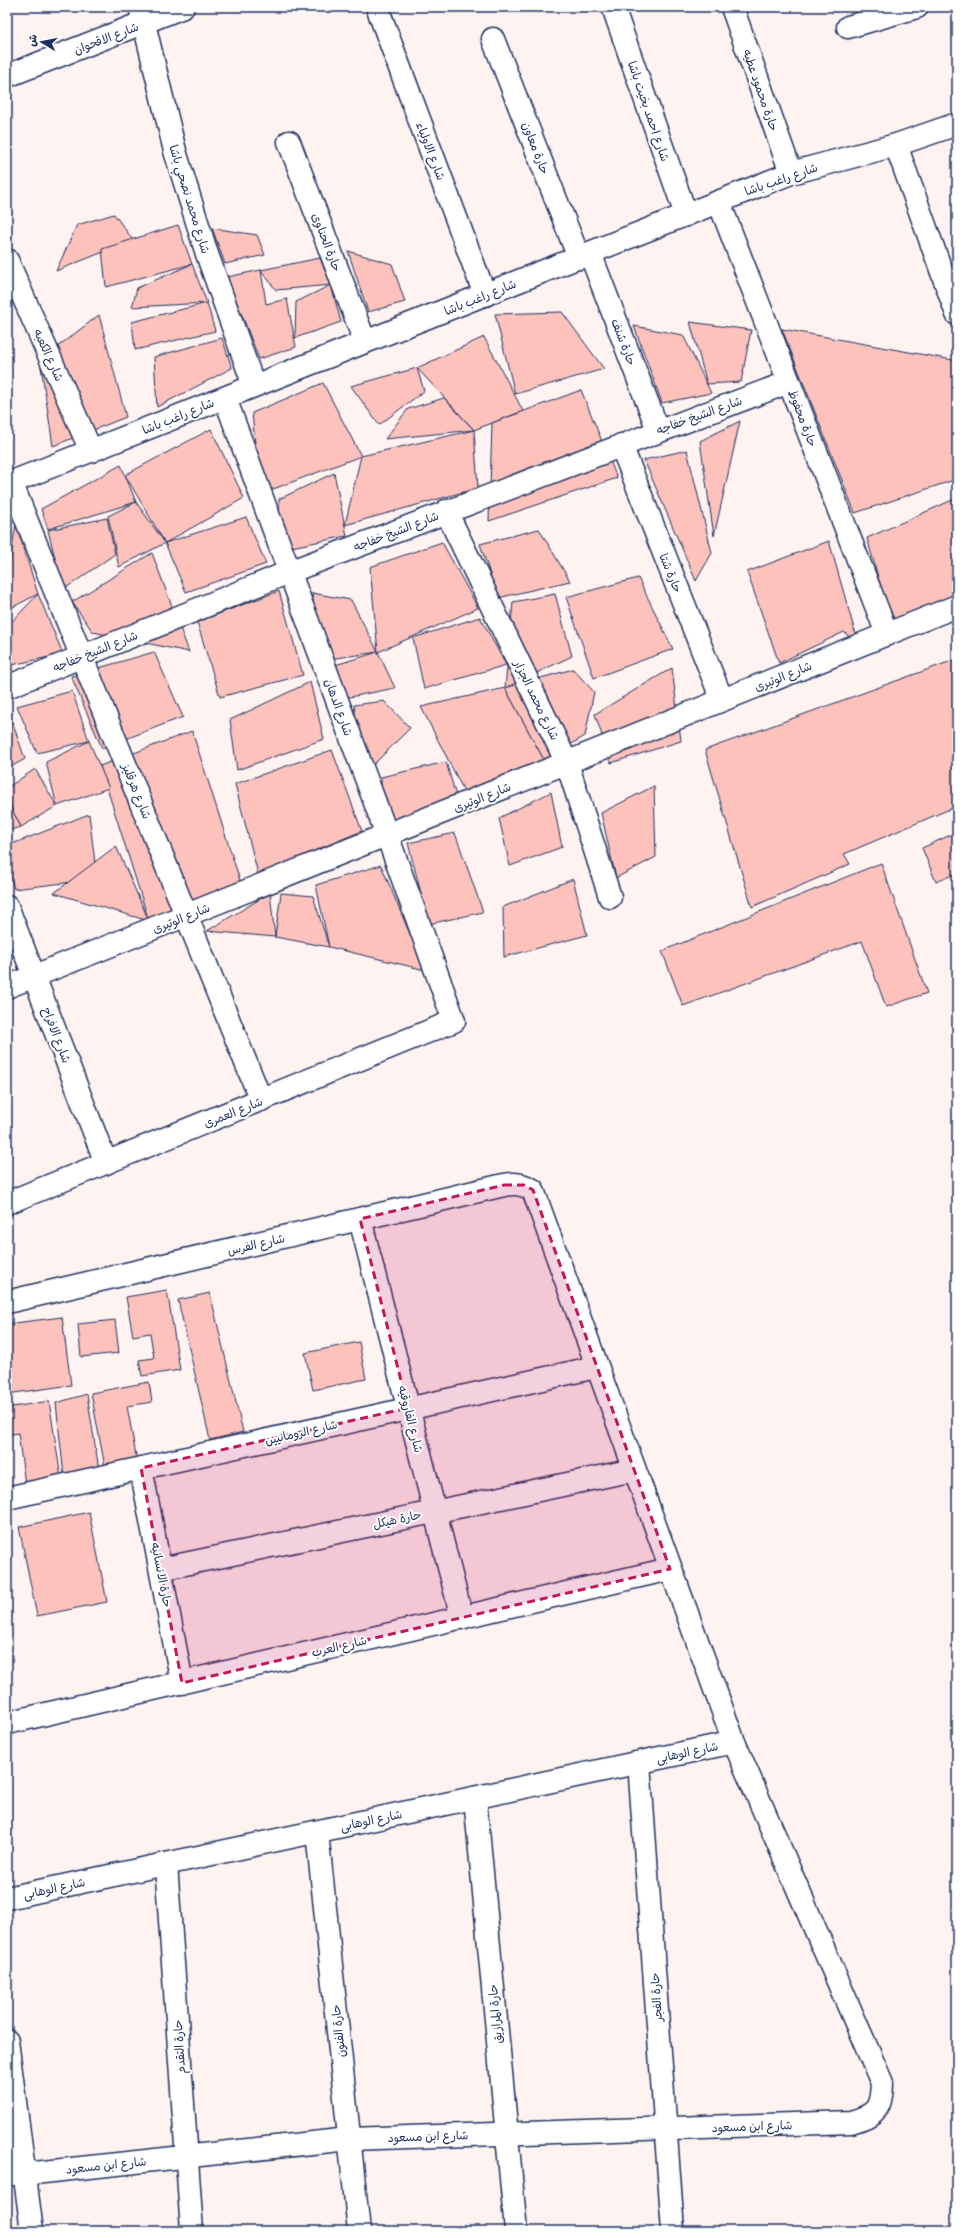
<svg xmlns="http://www.w3.org/2000/svg" width="964" height="2238" font-family="Delius,'Playpen Sans Arabic',sans-serif">
	<style>
		.building { fill: #fec2bd; stroke: #1b2f5e }
		.lines { fill: none; stroke-linecap: round; stroke-linejoin: round }
		.minor-casing { stroke: #1b2f5e; stroke-width: 25 }
		.tertiary-casing { stroke: #1b2f5e; stroke-width: 25 }
		.minor { stroke: #fff; stroke-width: 22 }
		.tertiary { stroke: #fff; stroke-width: 22 }
		.marked { fill: #c2185b; fill-opacity: 0.2; stroke: #c2185b; stroke-width: 3; stroke-dasharray: 8 5; stroke-linejoin: round }
		.labels { text-anchor: middle; dominant-baseline: central; stroke-width: 4; stroke-linejoin: round; paint-order: stroke }
		.street-label { font-size: 12px; fill: #1b2f5e; stroke: #fff }
	</style>
	<rect width="100%" height="100%" fill="#fff3f2"/>
	<filter id="ink" filterUnits="userSpaceOnUse"><feTurbulence type="fractalNoise" baseFrequency=".025" numOctaves="2"/><feDisplacementMap in="SourceGraphic" scale="8" xChannelSelector="R" yChannelSelector="G"/><feConvolveMatrix kernelMatrix="1 2 1 2 8 2 1 2 1" color-interpolation-filters="sRGB"/></filter>
	<g filter="url(#ink)">
		<g class="building">
			<path d="M114,214L133,240L56,271L77,225Z"/>
			<path d="M178,225L192,264L106,287L102,249Z"/>
			<path d="M212,228L257,235L265,255L225,264Z"/>
			<path d="M348,251L392,264L405,302L368,312Z"/>
			<path d="M320,258L331,285L276,290L261,270Z"/>
			<path d="M192,264L207,303L132,307L137,288Z"/>
			<path d="M261,270L266,304L287,299L296,347L259,359L227,277Z"/>
			<path d="M331,285L341,322L295,338L296,302Z"/>
			<path d="M207,303L215,331L135,350L132,322Z"/>
			<path d="M562,312L604,369L515,394L495,314Z"/>
			<path d="M99,315L126,417L53,446L40,360Z"/>
			<path d="M690,322L751,330L741,382L707,384Z"/>
			<path d="M634,326L683,335L711,393L662,403Z"/>
			<path d="M782,329L953,360L957,371V479L855,513Z"/>
			<path d="M484,337L523,411L474,430L417,368Z"/>
			<path d="M222,338L232,368L157,407L154,357Z"/>
			<path d="M417,368L424,391L379,425L351,386Z"/>
			<path d="M323,383L361,456L260,494L252,413Z"/>
			<path d="M581,390L617,478L489,521L492,423Z"/>
			<path d="M444,398L474,430L385,439L408,409Z"/>
			<path d="M740,421L714,536L700,441Z"/>
			<path d="M211,429L244,498L165,543L125,475Z"/>
			<path d="M474,430L478,488L345,525L361,456Z"/>
			<path d="M687,450L712,553L696,581L644,460Z"/>
			<path d="M121,465L136,502L48,529L41,509Z"/>
			<path d="M334,473L347,536L281,549L279,499Z"/>
			<path d="M957,498V596L891,623L867,538Z"/>
			<path d="M136,502L165,543L119,567L108,516Z"/>
			<path d="M246,517L266,564L186,592L165,543Z"/>
			<path d="M107,518L115,554L63,590L48,530Z"/>
			<path d="M16,524L38,594L7,610V578Z"/>
			<path d="M539,529L570,581L498,598L480,544Z"/>
			<path d="M829,541L859,646L844,632L779,663L747,572Z"/>
			<path d="M442,542L478,608L378,652L370,567Z"/>
			<path d="M152,553L189,652L93,632L72,602Z"/>
			<path d="M638,578L673,649L594,678L566,597Z"/>
			<path d="M279,591L303,675L220,697L197,622Z"/>
			<path d="M312,593L351,600L378,652L322,660Z"/>
			<path d="M38,594L63,654L7,666V627Z"/>
			<path d="M555,594L572,656L505,688L513,602Z"/>
			<path d="M480,617L506,665L424,689L413,638Z"/>
			<path d="M154,652L183,717L102,748L71,676Z"/>
			<path d="M378,652L395,688L345,698L335,665Z"/>
			<path d="M957,659V806L844,854L850,864L752,907L705,750Z"/>
			<path d="M672,668L681,741L611,763L595,714Z"/>
			<path d="M573,669L594,692L585,736L544,760L505,688Z"/>
			<path d="M310,682L324,739L237,770L230,720Z"/>
			<path d="M505,688L544,760L464,791L421,707Z"/>
			<path d="M72,691L89,741L37,753L17,706Z"/>
			<path d="M384,701L410,728L364,774L354,705Z"/>
			<path d="M7,707L25,759L7,769Z"/>
			<path d="M192,731L244,893L149,921L100,766Z"/>
			<path d="M89,741L109,788L57,806L46,762Z"/>
			<path d="M332,750L362,831L258,874L235,784Z"/>
			<path d="M446,762L459,806L382,821L381,777Z"/>
			<path d="M35,769L57,806L21,827L7,800V788Z"/>
			<path d="M654,786L656,857L616,878L601,813Z"/>
			<path d="M551,792L562,847L510,866L499,818Z"/>
			<path d="M7,800L21,827L7,831Z"/>
			<path d="M89,814L97,879L14,889L7,862V846Z"/>
			<path d="M957,832V873L936,882L922,848Z"/>
			<path d="M455,833L483,912L429,924L408,843Z"/>
			<path d="M116,846L149,921L54,893Z"/>
			<path d="M881,863L927,993L886,1007L862,941L683,1006L662,951Z"/>
			<path d="M381,865L425,970L329,947L316,885Z"/>
			<path d="M573,879L587,935L504,957L503,907Z"/>
			<path d="M270,893L275,937L207,931Z"/>
			<path d="M281,893L313,896L329,947L275,937Z"/>
			<path d="M167,1290L180,1370L142,1376L139,1360L154,1358L150,1333L133,1336L126,1297Z"/>
			<path d="M210,1293L243,1432L210,1440L178,1300Z"/>
			<path d="M62,1317L71,1385L7,1394V1324Z"/>
			<path d="M115,1320L119,1353L81,1357L78,1324Z"/>
			<path d="M359,1342L366,1379L313,1390L305,1353Z"/>
			<path d="M149,1382L152,1402L127,1406L137,1461L105,1467L91,1393Z"/>
			<path d="M87,1394L99,1470L64,1476L56,1403Z"/>
			<path d="M49,1401L61,1478L25,1484L18,1433L7,1435V1408Z"/>
			<path d="M89,1512L107,1602L37,1616L19,1527Z"/>
		</g>
		<g class="lines">
			<defs>
				<g id="minor">
					<path d="M140,7L175,151L207,254L254,386"/>
					<path d="M377,7L485,295"/>
					<path d="M613,7L686,215"/>
					<path d="M732,7L791,173"/>
					<path d="M848,27L917,7"/>
					<path d="M493,39L579,258"/>
					<path d="M7,76L183,7"/>
					<path d="M289,142L365,342"/>
					<path d="M896,145L957,314"/>
					<path d="M719,202L887,634"/>
					<path d="M590,253L658,430"/>
					<path d="M7,260L91,451"/>
					<path d="M621,445L722,700"/>
					<path d="M11,482L261,1100"/>
					<path d="M446,511L567,763L610,897"/>
					<path d="M7,687L289,572L789,382"/>
					<path d="M7,906L106,1163"/>
					<path d="M7,987L957,606"/>
					<path d="M7,1203L454,1021L387,835L225,398"/>
					<path d="M360,1219L462,1618"/>
					<path d="M7,1302L504,1185C516,1183 523,1184 533,1190L734,1742L882,2083C881,2109 877,2114 851,2122L349,2139L25,2174H7"/>
					<path d="M141,1468L182,1683"/>
					<path d="M7,1498L596,1367"/>
					<path d="M161,1569L634,1470"/>
					<path d="M7,1723L670,1569"/>
					<path d="M639,1763L673,2231"/>
					<path d="M475,1798L516,2231"/>
					<path d="M317,1832L359,2231"/>
					<path d="M166,1864L192,2231"/>
					<path d="M7,1898L734,1742"/>
					<path d="M7,2041L32,2231"/>
				</g>
				<path id="tertiary" d="M7,484L791,173L896,145L957,124"/>
			</defs>
			<use href="#minor" class="minor-casing"/>
			<use href="#tertiary" class="tertiary-casing"/>
			<use href="#minor" class="minor"/>
			<use href="#tertiary" class="tertiary"/>
		</g>
	</g>
	<path class="marked" d="M504,1185H524L533,1190L670,1569L182,1683L141,1468L408,1408L360,1219Z"/>
	<g class="labels">
		<g class="street-label">
			<text transform="translate(106 38) rotate(-21)">شارع الاقحوان</text>
			<text transform="translate(761 90) rotate(71)">حارة محمود عطيه</text>
			<text transform="translate(649 111) rotate(71)">شارع احمد بخيت باشا</text>
			<text transform="translate(536 148) rotate(69)">حارة معاون</text>
			<text transform="translate(431 151) rotate(69)">شارع الاولياء</text>
			<text transform="translate(781 179) rotate(-19)">شارع راغب باشا</text>
			<text transform="translate(190 199) rotate(73)">شارع محمد نصحي باشا</text>
			<text transform="translate(327 242) rotate(69)">حارة الحناوى</text>
			<text transform="translate(480 297) rotate(-22)">شارع راغب باشا</text>
			<text transform="translate(624 342) rotate(69)">حارة شنف</text>
			<text transform="translate(49 355) rotate(66)">شارع الكعبه</text>
			<text transform="translate(699 415) rotate(-20)">شارع الشيخ خفاجه</text>
			<text transform="translate(178 416) rotate(-22)">شارع راغب باشا</text>
			<text transform="translate(803 418) rotate(69)">حارة محفوظ</text>
			<text transform="translate(396 531) rotate(-21)">شارع الشيخ خفاجه</text>
			<text transform="translate(671 573) rotate(68)">حارة شتا</text>
			<text transform="translate(95 651) rotate(-22)">شارع الشيخ خفاجه</text>
			<text transform="translate(783 676) rotate(-22)">شارع الوتيرى</text>
			<text transform="translate(537 700) rotate(64)">شارع محمد الجزار</text>
			<text transform="translate(339 707) rotate(70)">شارع الدهان</text>
			<text transform="translate(137 791) rotate(68)">شارع هرقليز</text>
			<text transform="translate(482 797) rotate(-22)">شارع الوتيرى</text>
			<text transform="translate(181 918) rotate(-22)">شارع الوتيرى</text>
			<text transform="translate(57 1035) rotate(69)">شارع الافراح</text>
			<text transform="translate(233 1112) rotate(-22)">شارع العمرى</text>
			<text transform="translate(256 1244) rotate(-13)">شارع الفرس</text>
			<text transform="translate(411 1419) rotate(76)">شارع الفاروقيه</text>
			<text transform="translate(301 1432) rotate(-13)">شارع الرومانيين</text>
			<text transform="translate(397 1519) rotate(-12)">حارة هيكل</text>
			<text transform="translate(162 1575) rotate(79)">حارة الانسانيه</text>
			<text transform="translate(339 1646) rotate(-13)">شارع العرب</text>
			<text transform="translate(687 1752) rotate(-12)">شارع الوهابى</text>
			<text transform="translate(371 1820) rotate(-12)">شارع الوهابى</text>
			<text transform="translate(54 1888) rotate(-12)">شارع الوهابى</text>
			<text transform="translate(656 1997) rotate(-94)">حارة الفجر</text>
			<text transform="translate(495 2014) rotate(-95)">حارة المرازيق</text>
			<text transform="translate(338 2031) rotate(-96)">حارة الفنون</text>
			<text transform="translate(179 2047) rotate(-94)">حارة التقدم</text>
			<text transform="translate(752 2126) rotate(-2)">شارع ابن مسعود</text>
			<text transform="translate(428 2136) rotate(-2)">شارع ابن مسعود</text>
			<text transform="translate(106 2165) rotate(-6)">شارع ابن مسعود</text>
		</g>
	</g>
	<rect width="964" height="2238" fill="none" stroke="#fff" stroke-width="24"/>
	<rect x="12" y="12" width="940" height="2214" fill="none" stroke="#1b2f5e" stroke-width="1.5" filter="url(#ink)"/>
	<g transform="translate(42 42) rotate(280)" stroke="#ffffff" stroke-width="3" paint-order="stroke">
	<path d="M0-3L7 15L0 10L-7 15Z" fill="#1b2f5e"/>
	<text y="-6" font-size="11" font-weight="bold" text-anchor="middle" fill="#1b2f5e">ش</text>
	</g>
</svg>
